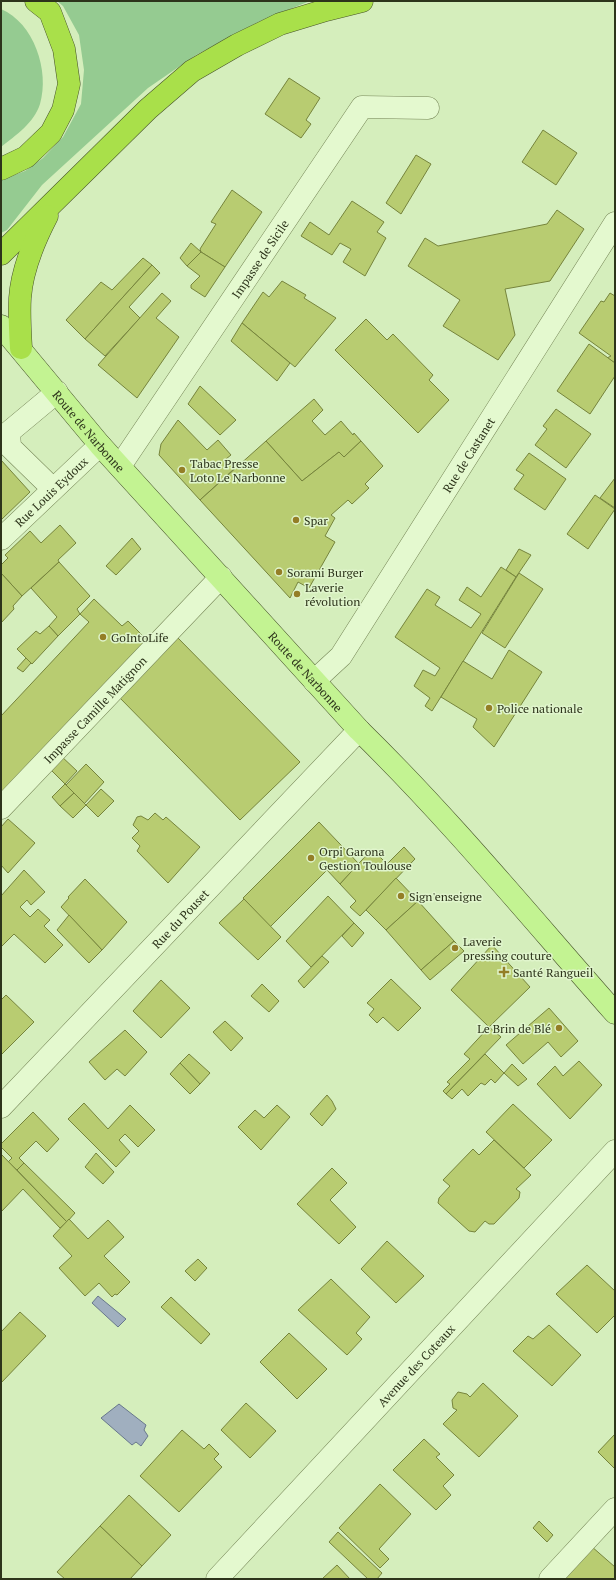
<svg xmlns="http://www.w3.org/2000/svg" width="616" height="1580" font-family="'PT Serif',serif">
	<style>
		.green { fill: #95cb91 }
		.water { fill: #a0afbf; stroke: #68788c }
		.building { fill: #b8cc71; stroke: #76843c }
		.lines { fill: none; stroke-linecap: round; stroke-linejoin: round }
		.minor-casing { stroke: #758556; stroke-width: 23 }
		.major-casing { stroke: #47522b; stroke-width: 23 }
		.highway-casing { stroke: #47522b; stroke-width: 23 }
		.minor { stroke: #e4f9cf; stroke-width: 22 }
		.major { stroke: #c3f392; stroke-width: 22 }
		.highway { stroke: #a9e04a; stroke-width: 22 }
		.poi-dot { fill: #947e26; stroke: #e0f5cc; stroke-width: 1.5 }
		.labels { text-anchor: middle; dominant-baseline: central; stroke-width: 3; stroke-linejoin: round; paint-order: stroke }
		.street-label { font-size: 12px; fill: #2d341b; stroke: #e0f5cc }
		.poi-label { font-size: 12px; fill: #2d341b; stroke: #e0f5cc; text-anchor: start }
	</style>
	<rect width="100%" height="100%" fill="#d5eebc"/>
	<g class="green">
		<path d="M57,1H310L258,22L196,55L148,88L42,185L7,230L1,233V180L25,171L43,158L63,137L81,104L84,70L79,35L63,6Z"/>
		<path d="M1,9C34,23 50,71 40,104C34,123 16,135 1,147Z"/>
	</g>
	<g class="water">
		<path d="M98,1296L126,1319L118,1327L92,1303Z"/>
		<path d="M119,1404L146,1425L144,1430L148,1436L141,1446L136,1442L132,1445L101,1418Z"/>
	</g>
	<g class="building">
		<path d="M289,78L320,98L306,120L311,124L301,138L265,114Z"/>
		<path d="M543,130L577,153L556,185L522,162Z"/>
		<path d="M416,155L431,164L401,214L386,203Z"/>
		<path d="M232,190L262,212L225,267L201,252L200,249L216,224L211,222Z"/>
		<path d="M352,201L384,222L377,232L386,238L365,276L343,262L351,249L340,243L332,255L301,236L310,222L329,235Z"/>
		<path d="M557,210L584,229L550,281L505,289L515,335L498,360L443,326L460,300L408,266L425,238L438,246L547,224Z"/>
		<path d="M191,243L201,252L187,266L180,258Z"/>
		<path d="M201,252L225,267L205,297L191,288V285L200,276L187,266Z"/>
		<path d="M143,258L152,265L85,339L66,320L101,282L112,290Z"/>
		<path d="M152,265L160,273L129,307L140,318L105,356L85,339Z"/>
		<path d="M282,281L306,295L304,298L336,318L295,367L242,323L263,292L269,297Z"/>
		<path d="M162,293L171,301L156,318L179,337L137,398L98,365Z"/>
		<path d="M610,293L615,296V363L607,358L611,356L579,333L601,301L604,302Z"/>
		<path d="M366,319L387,340L393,334L433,375L429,380L449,400L418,433L335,350Z"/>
		<path d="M242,323L290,363L277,381L231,341Z"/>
		<path d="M589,344L615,363V376L590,414L557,391Z"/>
		<path d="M200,386L236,420L220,435L188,404Z"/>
		<path d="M314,399L323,410L312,421L325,435L341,421L353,435L354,433L361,441L344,457L339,452L302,481L266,441Z"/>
		<path d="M556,409L591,434L566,468L535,445L547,429L543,426Z"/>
		<path d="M178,420L207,450L218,440L231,455L226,459L235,468L200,500L159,455L161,444Z"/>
		<path d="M266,441L302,481L339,452L344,457L361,441L383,466L365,484L369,488L352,504L348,500L331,515L335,518L325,536L335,542L309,588L298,582L290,598L200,500Z"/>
		<path d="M529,453L566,479L545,510L514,489L524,475L516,470Z"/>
		<path d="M1,460L30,492L1,520Z"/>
		<path d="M615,478V508L600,498Z"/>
		<path d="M595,495L615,509L588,549L567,534Z"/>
		<path d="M60,525L76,543L58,560L59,562L22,596L1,573V565L8,558L5,555L30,531L41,543Z"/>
		<path d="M132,538L141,549L116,575L106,566Z"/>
		<path d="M519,549L531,555L516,577L506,570Z"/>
		<path d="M59,562L90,596L77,609L80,614L58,636L49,626L57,617L31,588Z"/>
		<path d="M501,567L516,577L432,711L425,706L430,698L414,686L423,670L435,676L440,668L395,637L427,589L440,597L435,605L471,628L481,614L459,600L467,587L481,597Z"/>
		<path d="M1,573L22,596L13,606L14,609L1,623Z"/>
		<path d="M519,573L543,589L505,648L482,633Z"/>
		<path d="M94,599L122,626L128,621L147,640L1,793V716L89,622L80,614Z"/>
		<path d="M49,626L58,636L32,664L17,649L36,631L40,634Z"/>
		<path d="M178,638L300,762L240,820L118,696Z"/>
		<path d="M509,650L542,672L494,747L473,727L477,719L441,697L463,661L492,679Z"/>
		<path d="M26,658L31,663L23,672L17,668Z"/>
		<path d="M60,755L77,771L65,784L48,767Z"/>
		<path d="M86,764L104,782L84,804L66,785Z"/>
		<path d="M65,784L74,793L60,806L52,797Z"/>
		<path d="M101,789L114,801L98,817L86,805Z"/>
		<path d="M74,793L86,805L73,818L60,806Z"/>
		<path d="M155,813L163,820L166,817L200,847L168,883L137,851L140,846L132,838L139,831L133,825L137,817L141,816L148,820Z"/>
		<path d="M8,819L35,843L8,873L1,865V827Z"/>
		<path d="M319,822L359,864L340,884L327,870L270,927L243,898Z"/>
		<path d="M404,847L415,859L360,916L350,907L356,901L340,884L372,849L387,864Z"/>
		<path d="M24,870L45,892L31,905L27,900L20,907L30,917L38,909L50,920L44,926L63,945L45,963L14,934L1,947V896Z"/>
		<path d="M396,878L418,901L386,930L366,910Z"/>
		<path d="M85,879L127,922L102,950L61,907L69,898L68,897Z"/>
		<path d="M328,896L354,923L311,967L286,941Z"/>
		<path d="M244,899L281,937L258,960L219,923Z"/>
		<path d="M418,901L454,941L421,970L386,930Z"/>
		<path d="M69,915L102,950L89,963L57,930Z"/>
		<path d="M354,923L364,933L352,947L342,936Z"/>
		<path d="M454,941L464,951L430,980L421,970Z"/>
		<path d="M492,945L530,987L489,1027L451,990Z"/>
		<path d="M322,956L329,962L304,988L298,981Z"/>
		<path d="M391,979L421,1008L398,1031L383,1017L377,1023L369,1015L374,1009L367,1003Z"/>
		<path d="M161,980L190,1008L161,1038L133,1011Z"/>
		<path d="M262,984L279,1001L269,1012L251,996Z"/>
		<path d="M6,995L34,1022L1,1055V1000Z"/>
		<path d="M549,1008L578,1041L561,1057L548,1042L523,1064L506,1045Z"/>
		<path d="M225,1021L243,1038L231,1051L213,1032Z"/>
		<path d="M489,1027L501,1037L446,1094L443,1091L450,1084L447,1082L470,1059L464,1054Z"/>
		<path d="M125,1030L147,1052L125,1076L117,1069L105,1080L89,1062Z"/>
		<path d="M189,1054L210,1073L200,1084L180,1063Z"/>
		<path d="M485,1054L504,1073L495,1083L491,1079L485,1085L481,1083L468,1096L462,1089L452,1099L446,1094Z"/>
		<path d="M579,1061L602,1085L570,1119L537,1084L555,1066L563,1076Z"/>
		<path d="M180,1063L200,1084L190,1094L170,1074Z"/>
		<path d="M512,1064L527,1079L518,1086L504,1073Z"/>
		<path d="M327,1095L332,1101L336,1109L322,1126L310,1114Z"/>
		<path d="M84,1103L108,1129L130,1105L155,1130L138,1147L125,1134L119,1140L130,1152L116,1167L68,1119Z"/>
		<path d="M513,1104L552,1140L524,1168L486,1132Z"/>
		<path d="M277,1105L290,1117L261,1150L238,1127L255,1110L264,1118Z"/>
		<path d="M33,1112L59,1139L47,1152L36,1141L19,1158L24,1163L17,1170L8,1162L12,1158L1,1147V1144Z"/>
		<path d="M494,1140L531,1175L516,1189L520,1192L519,1198L494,1224H489L485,1221L475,1232L469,1231L438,1203L439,1198L450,1186L443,1180L473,1149L479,1155Z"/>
		<path d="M96,1153L114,1172L103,1184L85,1167Z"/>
		<path d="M1,1154L67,1222L60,1228L23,1189L1,1212Z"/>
		<path d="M24,1163L75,1213L67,1222L17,1170Z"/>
		<path d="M332,1168L347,1183L330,1200L356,1227L339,1244L297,1204Z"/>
		<path d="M69,1219L88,1239L108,1220L124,1237L104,1256L130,1282L117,1295L115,1294L112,1297L99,1283L85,1296L59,1268L72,1256L53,1236Z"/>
		<path d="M387,1241L424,1276L396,1303L361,1269Z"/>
		<path d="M198,1259L207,1268L195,1281L185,1271Z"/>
		<path d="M587,1265L615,1291V1315L597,1333L556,1294Z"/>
		<path d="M331,1279L370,1317L356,1333L362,1339L347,1355L298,1310Z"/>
		<path d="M171,1297L210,1334L201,1344L161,1307Z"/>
		<path d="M20,1312L46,1336L1,1383V1332Z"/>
		<path d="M549,1325L581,1355L552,1386L513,1351L528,1336L533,1339Z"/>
		<path d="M289,1333L327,1369L297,1399L260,1362Z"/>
		<path d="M483,1383L518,1416L479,1457L443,1424L457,1410L453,1408L452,1400L458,1392L467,1394L470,1397Z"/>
		<path d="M246,1403L276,1431L250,1458L221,1430Z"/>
		<path d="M182,1430L204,1449L209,1444L219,1454L214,1459L222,1467L179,1512L140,1476Z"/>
		<path d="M615,1434V1469L598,1452Z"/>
		<path d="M424,1439L440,1454L436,1457L454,1475L443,1486L451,1495L436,1510L393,1470Z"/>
		<path d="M380,1484L411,1514L379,1549L389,1559L380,1568L339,1528Z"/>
		<path d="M129,1495L171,1535L142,1566L100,1526Z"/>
		<path d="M539,1521L553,1535L547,1542L533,1528Z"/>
		<path d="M100,1526L142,1566L130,1579H65L57,1572Z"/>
		<path d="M338,1532L382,1573L377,1579H368L329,1542Z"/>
		<path d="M591,1546L615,1567V1579H560Z"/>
		<path d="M337,1565L350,1579H322Z"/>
	</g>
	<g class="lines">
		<defs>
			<g id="minor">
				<path id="s1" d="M120,466L362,107L428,108"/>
				<path d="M53,489L10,447L9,432L57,392"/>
				<path id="s2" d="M1,539L100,445"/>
				<path id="s3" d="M314,681L341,656L615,223"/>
				<path id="s4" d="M1,808L221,577"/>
				<path id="s5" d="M1,1107L359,730"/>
				<path id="s6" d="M217,1579L615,1151"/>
				<path d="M550,1579L615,1509"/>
			</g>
			<g id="major">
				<path id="s7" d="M1,326L100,445L359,730C450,819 531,918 615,1013"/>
			</g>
			<g id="highway">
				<path d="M1,169L26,157L51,133L63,110L69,84L64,49L50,12L36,1"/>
				<path d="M1,254L148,109L192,71L237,45L280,24L326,10L362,1"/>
				<path d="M21,348C20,331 19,314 20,298C22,269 34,241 47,216"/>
			</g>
		</defs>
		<use href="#minor" class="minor-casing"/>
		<use href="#major" class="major-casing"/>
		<use href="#highway" class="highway-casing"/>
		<use href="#minor" class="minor"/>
		<use href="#major" class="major"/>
		<use href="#highway" class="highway"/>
	</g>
	<g class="poi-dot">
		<circle cx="182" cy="470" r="4"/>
		<circle cx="296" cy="520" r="4"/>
		<circle cx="279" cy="572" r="4"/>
		<circle cx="297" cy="594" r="4"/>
		<circle cx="103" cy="637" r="4"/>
		<circle cx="489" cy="708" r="4"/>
		<circle cx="311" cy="858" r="4"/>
		<circle cx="401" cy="896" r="4"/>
		<circle cx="455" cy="948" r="4"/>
		<path d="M502 966h4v4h4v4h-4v4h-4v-4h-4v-4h4z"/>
		<circle cx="559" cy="1028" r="4"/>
	</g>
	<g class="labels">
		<g class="street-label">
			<text stroke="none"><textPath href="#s1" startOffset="250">Impasse de Sicile</textPath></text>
			<text stroke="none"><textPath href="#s7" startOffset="137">Route de Narbonne</textPath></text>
			<text stroke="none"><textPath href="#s3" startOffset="275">Rue de Castanet</textPath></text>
			<text stroke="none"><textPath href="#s2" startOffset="69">Rue Louis Eydoux</textPath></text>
			<text stroke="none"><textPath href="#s7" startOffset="461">Route de Narbonne</textPath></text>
			<text stroke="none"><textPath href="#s4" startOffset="136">Impasse Camille Matignon</textPath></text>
			<text stroke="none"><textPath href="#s5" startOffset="260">Rue du Pouset</textPath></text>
			<text stroke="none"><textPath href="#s6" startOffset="292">Avenue des Coteaux</textPath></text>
		</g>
		<g class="poi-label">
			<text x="190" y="463">Tabac Presse<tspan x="190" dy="14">Loto Le Narbonne</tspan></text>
			<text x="304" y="520">Spar</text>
			<text x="287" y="572">Sorami Burger</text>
			<text x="305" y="587">Laverie<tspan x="305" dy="14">révolution</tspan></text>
			<text x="111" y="637">GoIntoLife</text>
			<text x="497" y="708">Police nationale</text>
			<text x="319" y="851">Orpi Garona<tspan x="319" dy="14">Gestion Toulouse</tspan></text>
			<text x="409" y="896">Sign'enseigne</text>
			<text x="463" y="941">Laverie<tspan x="463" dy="14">pressing couture</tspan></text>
			<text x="513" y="972">Santé Rangueil</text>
			<text x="551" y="1028" text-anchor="end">Le Brin de Blé</text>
		</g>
	</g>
	<rect width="616" height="1580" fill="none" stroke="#2d341b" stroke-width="4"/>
</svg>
